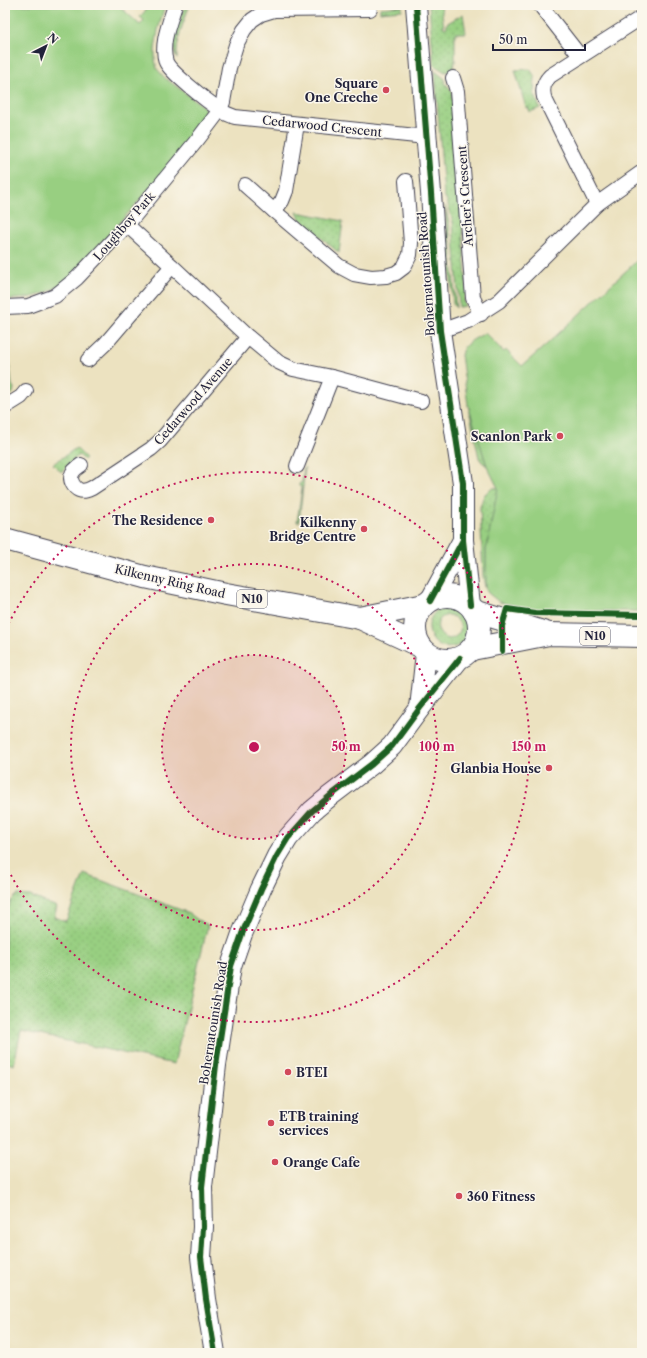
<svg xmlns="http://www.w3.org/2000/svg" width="647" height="1358" font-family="'Libre Caslon Text',serif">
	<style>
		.grass { fill: url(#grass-dots); stroke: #5d785e; fill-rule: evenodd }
		.park { fill: #98cf81; stroke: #5d785e }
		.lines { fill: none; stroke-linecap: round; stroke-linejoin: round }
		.street-casing { stroke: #403f4f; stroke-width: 16 }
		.secondary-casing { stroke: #403f4f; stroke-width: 22 }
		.highway-casing { stroke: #403f4f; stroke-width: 24 }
		.street { stroke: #fff; stroke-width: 14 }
		.secondary { stroke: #fff; stroke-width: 20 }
		.highway { stroke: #fff; stroke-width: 22 }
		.cycleway-casing { stroke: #fbf7ec; stroke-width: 8 }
		.cycleway { stroke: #1b5e20; stroke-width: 6 }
		.ring { fill: none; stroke: #c2185b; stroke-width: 2; stroke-dasharray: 2 4 }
		.poi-dot { fill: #d1495b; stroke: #fbf7ec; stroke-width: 1.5 }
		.labels { text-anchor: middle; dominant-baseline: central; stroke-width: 3; stroke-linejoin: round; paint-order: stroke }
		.shield { fill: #fbf7ec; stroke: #636270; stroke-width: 1 }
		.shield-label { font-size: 11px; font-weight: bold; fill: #22223b }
		.poi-label { font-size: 12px; font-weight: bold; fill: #22223b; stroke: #fbf7ec; text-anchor: end }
		.street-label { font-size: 12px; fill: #22223b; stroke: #fbf7ec }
		.centre { fill: #c2185b; stroke: #fbf7ec; stroke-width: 2 }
		.ring-label { font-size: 12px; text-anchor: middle; font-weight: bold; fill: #c2185b; stroke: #fbf7ec; stroke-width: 3; stroke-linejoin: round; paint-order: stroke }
	</style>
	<defs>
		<pattern id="grass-dots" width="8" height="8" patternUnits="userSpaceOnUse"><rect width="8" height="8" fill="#98cf81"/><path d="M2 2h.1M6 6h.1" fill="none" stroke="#83b170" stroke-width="1.8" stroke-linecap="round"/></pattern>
	</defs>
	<rect width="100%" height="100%" fill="#fbf7ec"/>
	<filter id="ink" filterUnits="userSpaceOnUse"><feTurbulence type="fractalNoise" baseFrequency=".025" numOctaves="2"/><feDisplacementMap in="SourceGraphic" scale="8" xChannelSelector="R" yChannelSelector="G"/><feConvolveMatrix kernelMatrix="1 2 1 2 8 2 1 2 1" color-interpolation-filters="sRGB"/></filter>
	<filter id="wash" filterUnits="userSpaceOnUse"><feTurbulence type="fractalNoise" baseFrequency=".012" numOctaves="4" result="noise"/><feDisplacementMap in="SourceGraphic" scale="16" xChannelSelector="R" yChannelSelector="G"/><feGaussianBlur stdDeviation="0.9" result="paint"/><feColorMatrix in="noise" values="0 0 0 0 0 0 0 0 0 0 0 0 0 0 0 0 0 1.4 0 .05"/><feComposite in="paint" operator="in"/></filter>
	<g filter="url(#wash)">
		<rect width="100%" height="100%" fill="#ece2c0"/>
		<g class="grass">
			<path d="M185,5H190C183,22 176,41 177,59C169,44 180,21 185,5Z"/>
			<path d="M429,5H441L444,28L447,27L446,24L463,14L466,33H455V62L452,71L445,72L434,65Z"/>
			<path d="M402,6V10L380,12V8Z"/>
			<path d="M530,69L535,77L534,93L540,108L530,112L528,107L526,108L515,70Z"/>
			<path d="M435,71L445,79V83L452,91L467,292L464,298L465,306L459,307L453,222L447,201L444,195Z"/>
			<path d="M445,206L449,223L456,308L453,304Z"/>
			<path d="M297,212L343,221L339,253L304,223L300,219Z"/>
			<path d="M5,321L12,385L14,388L13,393L5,400Z"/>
			<path d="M468,405L487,466L482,462L479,458Z"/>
			<path d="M76,448L86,458L84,460L79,455L61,472L53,464Z"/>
			<path d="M304,468H305L299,522H297L302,488L299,486V484L302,482Z"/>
			<path d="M491,488H498L486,550V588H485L483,576L480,507L484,495Z"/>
			<path d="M451,606C464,609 475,622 468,636C465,642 459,646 453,647C426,654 417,608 451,606ZM450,615C458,618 464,627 458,634C443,651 425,617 450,615Z"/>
			<path d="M84,874L189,913L198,920L208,925L174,1064L21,1031L14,1065L5,1062V915L11,901L17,895L30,896L57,907L54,917L66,921Z"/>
		</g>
		<g class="park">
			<path d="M5,5H118L140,25L144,20L140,17L150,5H165L158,30L155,49V60L157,69L165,78L204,107L209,118C177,157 145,195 111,232C96,250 80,271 60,285C44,296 24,300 5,299V90H9V79H5Z"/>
			<path d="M642,256V611H559L528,609L499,602L488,593L486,588V550L498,488L487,466L468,405L461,355C463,343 475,339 485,333L504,352L506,350L522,366L546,345Z"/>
		</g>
	</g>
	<g filter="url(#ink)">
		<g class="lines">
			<defs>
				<g id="street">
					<path d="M175,5C170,22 160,44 166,62C170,72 208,102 219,109C223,113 230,115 235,117L426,137"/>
					<path d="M540,5L580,56"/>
					<path d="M453,78L457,91L473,298L481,314"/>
					<path d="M245,185L274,211L339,266L354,274L371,277L386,276L396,273L404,267L410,255L411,243L406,181"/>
					<path d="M597,204L544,97C542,88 544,82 550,76L642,17"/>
					<path d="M274,211L282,201L286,191L297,124"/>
					<path d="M127,225L172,266L248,337L278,362L293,369L332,377L421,401"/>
					<path d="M5,307L28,306L55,296L77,278L127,225L198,139L220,110L223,102L229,68L236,45L244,30L252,20L261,14L274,10L370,9"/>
					<path d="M440,331L468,321L499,301L597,204L642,172"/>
					<path d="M88,360L106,343L172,266"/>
					<path d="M5,407L21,397L26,391"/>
					<path d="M81,465C78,467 73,471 72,474C69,480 74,488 79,490C84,492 88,490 92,488L151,449L160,441L248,337"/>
					<path d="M297,466L332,377"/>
				</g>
				<g id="secondary">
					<path d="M416,5L431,193L440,331L463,483V540L470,605"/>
					<path d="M430,601L463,540"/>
					<path d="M420,708L426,653"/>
					<path d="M215,1353L206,1299L201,1257L203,1227L202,1187L216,1065L231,966L242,934L261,889L277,856L288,838L312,811L330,796L372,764L392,746L420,708L460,658"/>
				</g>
				<g id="highway">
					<path d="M5,539L145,577L226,594L360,618L420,646"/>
					<circle cx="447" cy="628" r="32"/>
					<path d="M474,611L546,633"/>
					<path d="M360,618L424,605"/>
					<path d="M472,649L549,634L642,636"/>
				</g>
			</defs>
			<use href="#street" class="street-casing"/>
			<use href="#secondary" class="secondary-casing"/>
			<use href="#highway" class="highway-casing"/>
			<use href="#street" class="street"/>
			<use href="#secondary" class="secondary"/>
			<use href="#highway" class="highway"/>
			<defs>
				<g id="cycleway">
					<path d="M416,5L431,193L440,331L463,483V540L470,605"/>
					<path d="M430,601L463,540"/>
					<path d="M502,651V626L507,609L535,613L642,615"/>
					<path d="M215,1353L206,1299L201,1257L203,1227L202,1187L216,1065L231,966L242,934L261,889L277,856L288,838L312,811L330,796L372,764L392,746L420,708L460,658"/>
				</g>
			</defs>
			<use href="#cycleway" class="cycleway-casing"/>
			<use href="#cycleway" class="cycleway"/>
		</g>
	</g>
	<circle cx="254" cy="747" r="92" fill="#c2185b" fill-opacity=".12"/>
	<g class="ring">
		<circle cx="254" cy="747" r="92"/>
		<circle cx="254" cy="747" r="183"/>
		<path d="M6 629A275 275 0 1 1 6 865"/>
	</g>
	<g class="poi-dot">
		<circle cx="386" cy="90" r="4"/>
		<circle cx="560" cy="436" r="4"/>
		<circle cx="211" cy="520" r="4"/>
		<circle cx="364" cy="529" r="4"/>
		<circle cx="549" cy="768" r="4"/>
		<circle cx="288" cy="1072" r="4"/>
		<circle cx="271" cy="1123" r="4"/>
		<circle cx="275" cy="1162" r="4"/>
		<circle cx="459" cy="1196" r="4"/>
	</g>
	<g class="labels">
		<g class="shield">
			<rect x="237" y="590" width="30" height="18" rx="3"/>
			<rect x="580" y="627" width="30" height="18" rx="3"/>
		</g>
		<g class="shield-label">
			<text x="252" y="599">N10</text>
			<text x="595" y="636">N10</text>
		</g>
		<g class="poi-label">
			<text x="378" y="83">Square<tspan x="378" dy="14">One Creche</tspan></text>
			<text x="552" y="436">Scanlon Park</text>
			<text x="203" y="520">The Residence</text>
			<text x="356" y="522">Kilkenny<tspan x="356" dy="14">Bridge Centre</tspan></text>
			<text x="541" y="768">Glanbia House</text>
			<text x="296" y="1072" text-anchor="start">BTEI</text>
			<text x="279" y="1116" text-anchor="start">ETB training<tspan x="279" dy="14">services</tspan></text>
			<text x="283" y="1162" text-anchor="start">Orange Cafe</text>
			<text x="467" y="1196" text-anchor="start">360 Fitness</text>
		</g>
		<g class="street-label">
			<text transform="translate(322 126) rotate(6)">Cedarwood Crescent</text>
			<text transform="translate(465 196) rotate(-94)">Archer's Crescent</text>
			<text transform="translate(124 226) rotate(-49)">Loughboy Park</text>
			<text transform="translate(426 274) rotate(-94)">Bohernatounish Road</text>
			<text transform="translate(193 401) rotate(-49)">Cedarwood Avenue</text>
			<text transform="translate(170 581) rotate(13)">Kilkenny Ring Road</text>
			<text transform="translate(213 1023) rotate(-81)">Bohernatounish Road</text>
		</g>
	</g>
	<circle cx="254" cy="747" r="6" class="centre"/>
	<g class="ring-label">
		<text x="346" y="751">50 m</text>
		<text x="437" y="751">100 m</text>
		<text x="529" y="751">150 m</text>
	</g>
	<rect width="647" height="1358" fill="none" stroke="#fbf7ec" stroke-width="20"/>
	<g transform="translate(46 46) rotate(42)" stroke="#fbf7ec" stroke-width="3" paint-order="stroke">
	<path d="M0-3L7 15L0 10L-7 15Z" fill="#22223b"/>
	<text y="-6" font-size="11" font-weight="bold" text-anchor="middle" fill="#22223b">N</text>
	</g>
	<path d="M493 44v6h92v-6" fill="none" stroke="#22223b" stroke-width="2"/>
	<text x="499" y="44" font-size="12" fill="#22223b" stroke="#fbf7ec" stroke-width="3" paint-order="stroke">50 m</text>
</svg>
